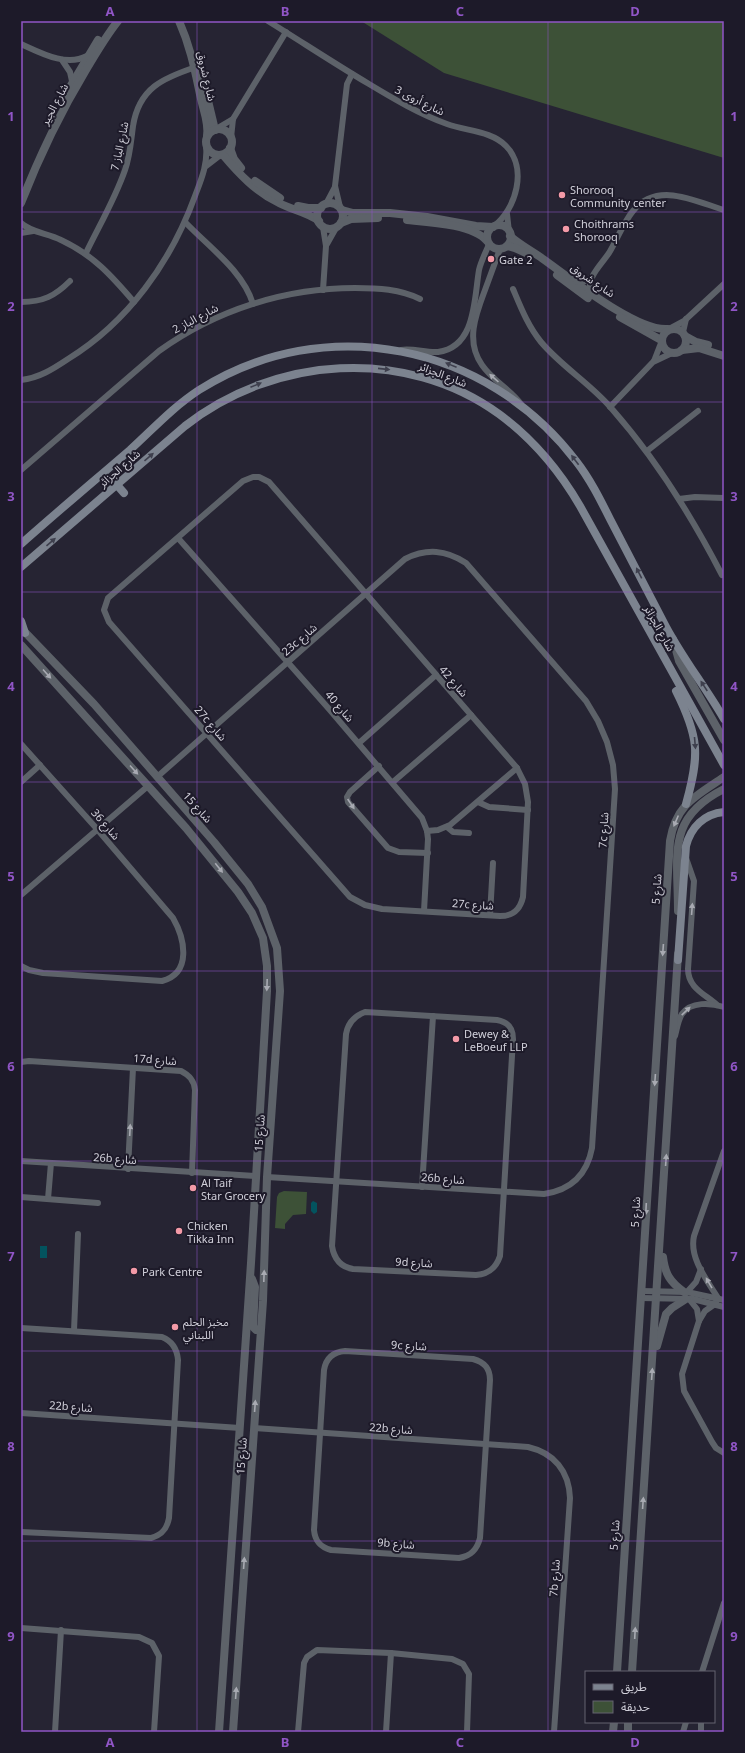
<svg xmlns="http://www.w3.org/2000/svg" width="745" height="1753" font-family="'Noto Sans','Noto Sans Arabic',sans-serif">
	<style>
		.green { fill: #3d5137 }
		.water { fill: #03535e }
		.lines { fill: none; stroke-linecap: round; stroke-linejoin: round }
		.minor { stroke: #5d6269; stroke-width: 6 }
		.tertiary { stroke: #5d6269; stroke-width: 8 }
		.secondary { stroke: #7c838f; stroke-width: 8 }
		.oneway { fill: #3e3f4d }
		.oneway2 { fill: #a8aab2 }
		.grid { fill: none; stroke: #9055c6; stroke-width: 1; stroke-opacity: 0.55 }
		.poi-dot { fill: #f39aa7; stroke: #1d1a29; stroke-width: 1.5 }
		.labels { text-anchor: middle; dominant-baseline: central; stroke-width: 4; stroke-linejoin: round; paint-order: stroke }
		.street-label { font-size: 11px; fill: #d1d0da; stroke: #1d1a29 }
		.poi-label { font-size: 11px; fill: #d1d0da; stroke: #1d1a29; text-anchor: start }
		.neatline { fill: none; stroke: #9055c6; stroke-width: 1.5 }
		.grid-label { font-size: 13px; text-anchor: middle; font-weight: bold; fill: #9055c6 }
	</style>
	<rect width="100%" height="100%" fill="#262433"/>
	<g class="green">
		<path d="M361,21H724V158L444,73Z"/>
		<path d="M284,1191L307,1192L306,1214L293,1215L285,1224V1229L275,1228L277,1197L279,1193Z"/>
	</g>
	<g class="water">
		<path d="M313,1201L317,1203V1212L314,1214L311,1211V1203Z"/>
		<rect x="40" y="1246" width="7" height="12"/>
	</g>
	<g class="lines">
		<g class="minor">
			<path d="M268,21C302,42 335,64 369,84C394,99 419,114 447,124C466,131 492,131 506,146C528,168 516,209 494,226"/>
			<path d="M21,44C41,53 66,67 87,56"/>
			<path d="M62,60L70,72L72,81"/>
			<path d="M216,129L233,119"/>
			<path d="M231,138L233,119L286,32"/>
			<path d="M206,166L219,156"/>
			<path d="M326,204L335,187"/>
			<path d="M340,207L335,186L347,84L352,74"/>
			<path d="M507,214L509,232"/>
			<path d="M21,223C32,233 48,233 61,240C93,255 111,275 134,302"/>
			<path d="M186,223C209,247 243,271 253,304"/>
			<path d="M21,233L33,231"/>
			<path d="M327,244L336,228"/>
			<path d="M500,249C495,263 490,276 485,290C476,314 465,341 482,365C493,381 510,389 521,404"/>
			<path d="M86,253C99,226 115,199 125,170C130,156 131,141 133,126C139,88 163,78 196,67"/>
			<path d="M575,282L585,281L591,278"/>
			<path d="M513,289C521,308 528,326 541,342C562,367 591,384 612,409C656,459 691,515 722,575"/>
			<path d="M323,290L326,246L323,227"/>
			<path d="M590,293C587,277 600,266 609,253C617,240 623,223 633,211C657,181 695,201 724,210"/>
			<path d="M21,302C43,302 55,296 70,281"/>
			<path d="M671,328L684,321L724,284"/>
			<path d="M683,332L686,319"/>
			<path d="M401,350C413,348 426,353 438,352C476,347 474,299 479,270C481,261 486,252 489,244"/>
			<path d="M654,361L661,343"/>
			<path d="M21,380C39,378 53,369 68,359C128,322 171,262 195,196C201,180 208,164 206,146"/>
			<path d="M610,407L653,362L672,353"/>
			<path d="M647,451L698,411"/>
			<path d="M21,470L159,351C216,310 285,288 355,288C378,288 400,289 420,299"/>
			<path d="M253,477H259L269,482L517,768L525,784L528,802L523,897C520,910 513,916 500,916L382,909L365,905L350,897L109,622L104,610L108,598L243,481Z"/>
			<path d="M679,499L695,497L724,498"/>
			<path d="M178,538L329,709L422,818L427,831L428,839L424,911"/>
			<path d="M359,743L436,675"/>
			<path d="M21,744L97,829L173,918C185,939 192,973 162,981L43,973L29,970L21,966"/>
			<path d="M379,766L350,792L347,797L348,802L388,848L399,852L428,853"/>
			<path d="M157,777L405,559C427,548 446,550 466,563L586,701L598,721L607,742L613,765L615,789L592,1148C587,1175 571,1190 544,1194L267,1177"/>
			<path d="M21,782L40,765"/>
			<path d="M393,782L471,715"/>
			<path d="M478,802L489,807L528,810"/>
			<path d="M447,827L453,832L469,833"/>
			<path d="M427,831L438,830L450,825L517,768"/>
			<path d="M686,858L694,881L688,969C688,988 705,994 717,1005"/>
			<path d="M21,895L148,786"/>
			<path d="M490,915L493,863"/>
			<path d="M365,1012L497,1020C508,1022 513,1028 513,1039L500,1256C496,1268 489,1274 476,1275L353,1269C341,1267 334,1259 332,1246L346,1034C348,1023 354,1016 365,1012Z"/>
			<path d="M675,1036C677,1029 678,1020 682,1014C691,1001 711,1003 724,1007"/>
			<path d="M21,1062L29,1061L181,1071C189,1075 194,1080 195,1090L192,1173"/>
			<path d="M724,1151L694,1236C689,1258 707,1280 718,1298L715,1304L705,1311L699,1321L682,1374L684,1391L712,1442L716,1448L724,1453"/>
			<path d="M21,1161L255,1176"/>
			<path d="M128,1169L133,1068"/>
			<path d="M422,1187L433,1016"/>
			<path d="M21,1197L98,1203"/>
			<path d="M48,1199L51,1163"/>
			<path d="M641,1291L687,1292L724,1300"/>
			<path d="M687,1292L696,1282L701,1269"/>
			<path d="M641,1298L693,1299L724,1307"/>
			<path d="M689,1299L697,1309L699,1321"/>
			<path d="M21,1328L162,1337C172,1341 177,1348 178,1360L169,1518C167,1529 162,1535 151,1538L21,1532"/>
			<path d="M74,1331L78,1234"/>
			<path d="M345,1351L473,1359C484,1362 490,1368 490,1380L480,1538C477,1550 471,1556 459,1558L331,1550C320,1547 315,1541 314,1530L324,1370C326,1358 333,1352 345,1351Z"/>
			<path d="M21,1413L240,1428"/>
			<path d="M254,1428L528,1447C554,1453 569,1471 570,1498L554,1732"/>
			<path d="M21,1628L139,1637L152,1643L159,1656L154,1732"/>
			<path d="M702,1672L724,1603"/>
			<path d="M701,1722V1732"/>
			<path d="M55,1732L61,1630"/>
			<path d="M298,1732L304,1663L307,1657L317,1650L391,1653L452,1659L463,1664L469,1674L467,1732"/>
			<path d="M386,1732L391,1653"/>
			<path d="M683,1732L686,1722"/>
		</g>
		<g class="tertiary">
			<path d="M179,21C191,48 195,71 201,99C204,112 209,123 207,136"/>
			<path d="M203,80L215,130"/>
			<path d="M64,97L98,40"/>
			<circle cx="219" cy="142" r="13"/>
			<path d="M230,148L234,159L241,168"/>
			<path d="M223,155C239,174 256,192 279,203C292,210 307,212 319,221"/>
			<path d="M255,181L280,198"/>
			<path d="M21,203C39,157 60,113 86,70C96,53 106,36 118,21"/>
			<circle cx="330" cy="216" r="13"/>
			<path d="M298,206L308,208H321"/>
			<path d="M342,210L353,213H390L427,217L476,226L493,227"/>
			<path d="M407,220C428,222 473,224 487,241"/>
			<path d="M341,223L351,219L378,218"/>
			<circle cx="499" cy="237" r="12"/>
			<path d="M510,236C520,245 532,251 543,259C570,278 637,332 668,329"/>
			<path d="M507,246L515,248L526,253"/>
			<path d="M557,275L588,298"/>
			<path d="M620,317L661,340"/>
			<circle cx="674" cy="341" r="12"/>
			<path d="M685,336L696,342L708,345"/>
			<path d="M682,350L699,348L724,356"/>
			<path d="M21,628L94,704L214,842L248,884L262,907L277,948L280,991L267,1177L263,1301L233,1732"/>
			<path d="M673,639L679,661L724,740"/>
			<path d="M21,645L186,828L238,892L252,913L263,938L267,966V991L251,1263L219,1732"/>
			<path d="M678,911C678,854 666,818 724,789"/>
			<path d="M663,1257C665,1274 670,1282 684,1292"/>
			<path d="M252,1279L255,1287L253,1327L256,1330L260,1329"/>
			<path d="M657,1346L666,1314L672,1308L686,1299"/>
			<path d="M617,1672L670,841C676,804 696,796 724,777"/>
			<path d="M632,1672L678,954"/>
			<path d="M613,1732L614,1722"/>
			<path d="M628,1732V1722"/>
		</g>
		<g class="secondary">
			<path d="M117,485L124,493"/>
			<path d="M21,544C57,512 94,481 130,450C153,429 173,407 199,390C325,310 487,344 576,461C590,479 600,499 610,519C628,553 645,587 663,621C680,655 705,686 724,719"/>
			<path d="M21,567L185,426C274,356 405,346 499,414C533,439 559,470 580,506L724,765"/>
			<path d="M21,621L25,633"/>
			<path d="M676,691C699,737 700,754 686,804"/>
			<path d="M678,960L686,846C691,827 704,814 724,812"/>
		</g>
	</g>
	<defs><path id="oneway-solid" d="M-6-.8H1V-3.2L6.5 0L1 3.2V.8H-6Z"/></defs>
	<g class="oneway">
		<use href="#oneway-solid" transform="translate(451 365) rotate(-158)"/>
		<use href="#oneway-solid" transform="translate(384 369) rotate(6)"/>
		<use href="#oneway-solid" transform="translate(256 385) rotate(-22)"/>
		<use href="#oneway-solid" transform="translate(149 457) rotate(-41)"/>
		<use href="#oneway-solid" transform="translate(575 460) rotate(-127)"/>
		<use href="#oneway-solid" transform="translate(51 542) rotate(-41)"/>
		<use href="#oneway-solid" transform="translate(639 573) rotate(-117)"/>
		<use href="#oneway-solid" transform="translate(704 686) rotate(-123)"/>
		<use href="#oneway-solid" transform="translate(695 743) rotate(85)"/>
	</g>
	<g class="oneway2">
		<use href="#oneway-solid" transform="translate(494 378) rotate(-138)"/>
		<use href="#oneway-solid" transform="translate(47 674) rotate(48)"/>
		<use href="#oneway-solid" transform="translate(134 770) rotate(48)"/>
		<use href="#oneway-solid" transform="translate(351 804) rotate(56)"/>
		<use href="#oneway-solid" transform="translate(676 821) rotate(113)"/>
		<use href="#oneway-solid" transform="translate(219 868) rotate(51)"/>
		<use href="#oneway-solid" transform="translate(692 909) rotate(-86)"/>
		<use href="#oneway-solid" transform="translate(663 950) rotate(94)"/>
		<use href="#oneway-solid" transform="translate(267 985) rotate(92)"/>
		<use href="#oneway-solid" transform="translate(686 1011) rotate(-44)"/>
		<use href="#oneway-solid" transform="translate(655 1080) rotate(94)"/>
		<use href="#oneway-solid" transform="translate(130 1130) rotate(-87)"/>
		<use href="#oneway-solid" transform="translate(666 1160) rotate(-86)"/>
		<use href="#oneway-solid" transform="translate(646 1209) rotate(93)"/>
		<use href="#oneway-solid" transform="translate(264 1276) rotate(-88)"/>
		<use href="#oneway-solid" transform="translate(709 1283) rotate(-120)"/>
		<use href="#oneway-solid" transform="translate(652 1374) rotate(-86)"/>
		<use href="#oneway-solid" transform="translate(255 1406) rotate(-86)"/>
		<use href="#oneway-solid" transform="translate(643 1503) rotate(-86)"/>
		<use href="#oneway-solid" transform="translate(244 1563) rotate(-86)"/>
		<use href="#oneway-solid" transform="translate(635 1633) rotate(-87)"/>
		<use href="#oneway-solid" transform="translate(236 1693) rotate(-86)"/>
	</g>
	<path class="grid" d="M197,21V1732M372,21V1732M548,21V1732M21,212H724M21,402H724M21,592H724M21,782H724M21,971H724M21,1161H724M21,1351H724M21,1541H724"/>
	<g class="poi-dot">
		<circle cx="562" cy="195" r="4"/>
		<circle cx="566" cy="229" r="4"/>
		<circle cx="491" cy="259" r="4"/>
		<circle cx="456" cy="1039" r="4"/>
		<circle cx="193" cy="1188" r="4"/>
		<circle cx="179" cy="1231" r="4"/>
		<circle cx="134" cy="1271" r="4"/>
		<circle cx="175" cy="1327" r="4"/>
	</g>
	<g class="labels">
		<g class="street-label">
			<text transform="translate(207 76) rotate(77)">شارع شروق</text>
			<text transform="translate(420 100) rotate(26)">شارع أروى 3</text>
			<text transform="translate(54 104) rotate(-62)">شارع الجير</text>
			<text transform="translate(119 146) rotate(-78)">شارع الباز 7</text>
			<text transform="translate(593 280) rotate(34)">شارع شروق</text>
			<text transform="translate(195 318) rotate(-28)">شارع الباز 2</text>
			<text transform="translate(443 374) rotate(21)">شارع الجزائر</text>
			<text transform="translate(119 468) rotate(-41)">شارع الجزائر</text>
			<text transform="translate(660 628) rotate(61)">شارع الجزائر</text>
			<text transform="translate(299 639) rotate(-41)">23c شارع</text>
			<text transform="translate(454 681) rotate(49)">شارع 42</text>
			<text transform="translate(340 706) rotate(49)">شارع 40</text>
			<text transform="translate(211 723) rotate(49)">27c شارع</text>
			<text transform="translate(198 807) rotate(48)">شارع 15</text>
			<text transform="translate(106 824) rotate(49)">شارع 36</text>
			<text transform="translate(603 830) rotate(-87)">7c شارع</text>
			<text transform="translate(656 889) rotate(-86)">شارع 5</text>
			<text transform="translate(473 904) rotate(4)">27c شارع</text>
			<text transform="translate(155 1059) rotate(4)">17d شارع</text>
			<text transform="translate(259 1133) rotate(-86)">شارع 15</text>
			<text transform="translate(115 1158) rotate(4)">26b شارع</text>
			<text transform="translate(443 1178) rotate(4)">26b شارع</text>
			<text transform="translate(635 1212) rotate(-87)">شارع 5</text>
			<text transform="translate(414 1262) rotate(3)">9d شارع</text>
			<text transform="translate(409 1345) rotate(3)">9c شارع</text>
			<text transform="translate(71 1406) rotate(4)">22b شارع</text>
			<text transform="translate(391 1428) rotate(4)">22b شارع</text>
			<text transform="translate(241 1456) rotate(-86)">شارع 15</text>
			<text transform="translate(614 1535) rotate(-86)">شارع 5</text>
			<text transform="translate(396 1543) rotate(4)">9b شارع</text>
			<text transform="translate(554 1578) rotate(-86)">7b شارع</text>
		</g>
		<g class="poi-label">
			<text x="570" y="189">Shorooq<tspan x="570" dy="13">Community center</tspan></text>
			<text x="574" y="223">Choithrams<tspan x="574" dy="13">Shorooq</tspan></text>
			<text x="499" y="259">Gate 2</text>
			<text x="464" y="1033">Dewey &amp;<tspan x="464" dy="13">LeBoeuf LLP</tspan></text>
			<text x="201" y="1182">Al Taif<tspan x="201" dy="13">Star Grocery</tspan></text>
			<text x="187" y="1225">Chicken<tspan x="187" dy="13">Tikka Inn</tspan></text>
			<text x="142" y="1271">Park Centre</text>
			<text x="183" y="1321">مخبز الحلم<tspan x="183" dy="13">اللبناني</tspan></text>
		</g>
	</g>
	<rect width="745" height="1753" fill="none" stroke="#1d1a29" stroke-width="44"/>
	<rect x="585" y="1671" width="130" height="52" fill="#1d1a29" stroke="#656370"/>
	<rect x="593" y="1684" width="20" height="6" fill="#7c838f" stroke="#656370"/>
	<text x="621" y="1691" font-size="12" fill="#d1d0da">طريق</text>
	<rect x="593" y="1701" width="20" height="12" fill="#3d5137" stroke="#656370"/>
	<text x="621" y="1711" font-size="12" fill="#d1d0da">حديقة</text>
	<rect x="22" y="22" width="701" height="1709" class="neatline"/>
	<g class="grid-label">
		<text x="110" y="16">A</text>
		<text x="285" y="16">B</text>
		<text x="460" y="16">C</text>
		<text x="635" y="16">D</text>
		<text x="11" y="121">1</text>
		<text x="734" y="121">1</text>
		<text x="11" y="311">2</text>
		<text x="734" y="311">2</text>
		<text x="11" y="501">3</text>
		<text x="734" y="501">3</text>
		<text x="11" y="691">4</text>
		<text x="734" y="691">4</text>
		<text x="11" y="881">5</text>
		<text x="734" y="881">5</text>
		<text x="11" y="1071">6</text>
		<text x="734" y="1071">6</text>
		<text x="11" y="1261">7</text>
		<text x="734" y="1261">7</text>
		<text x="11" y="1451">8</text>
		<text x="734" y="1451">8</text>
		<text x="11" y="1641">9</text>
		<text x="734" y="1641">9</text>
		<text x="110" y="1747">A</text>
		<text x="285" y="1747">B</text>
		<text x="460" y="1747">C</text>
		<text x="635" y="1747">D</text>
	</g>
</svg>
